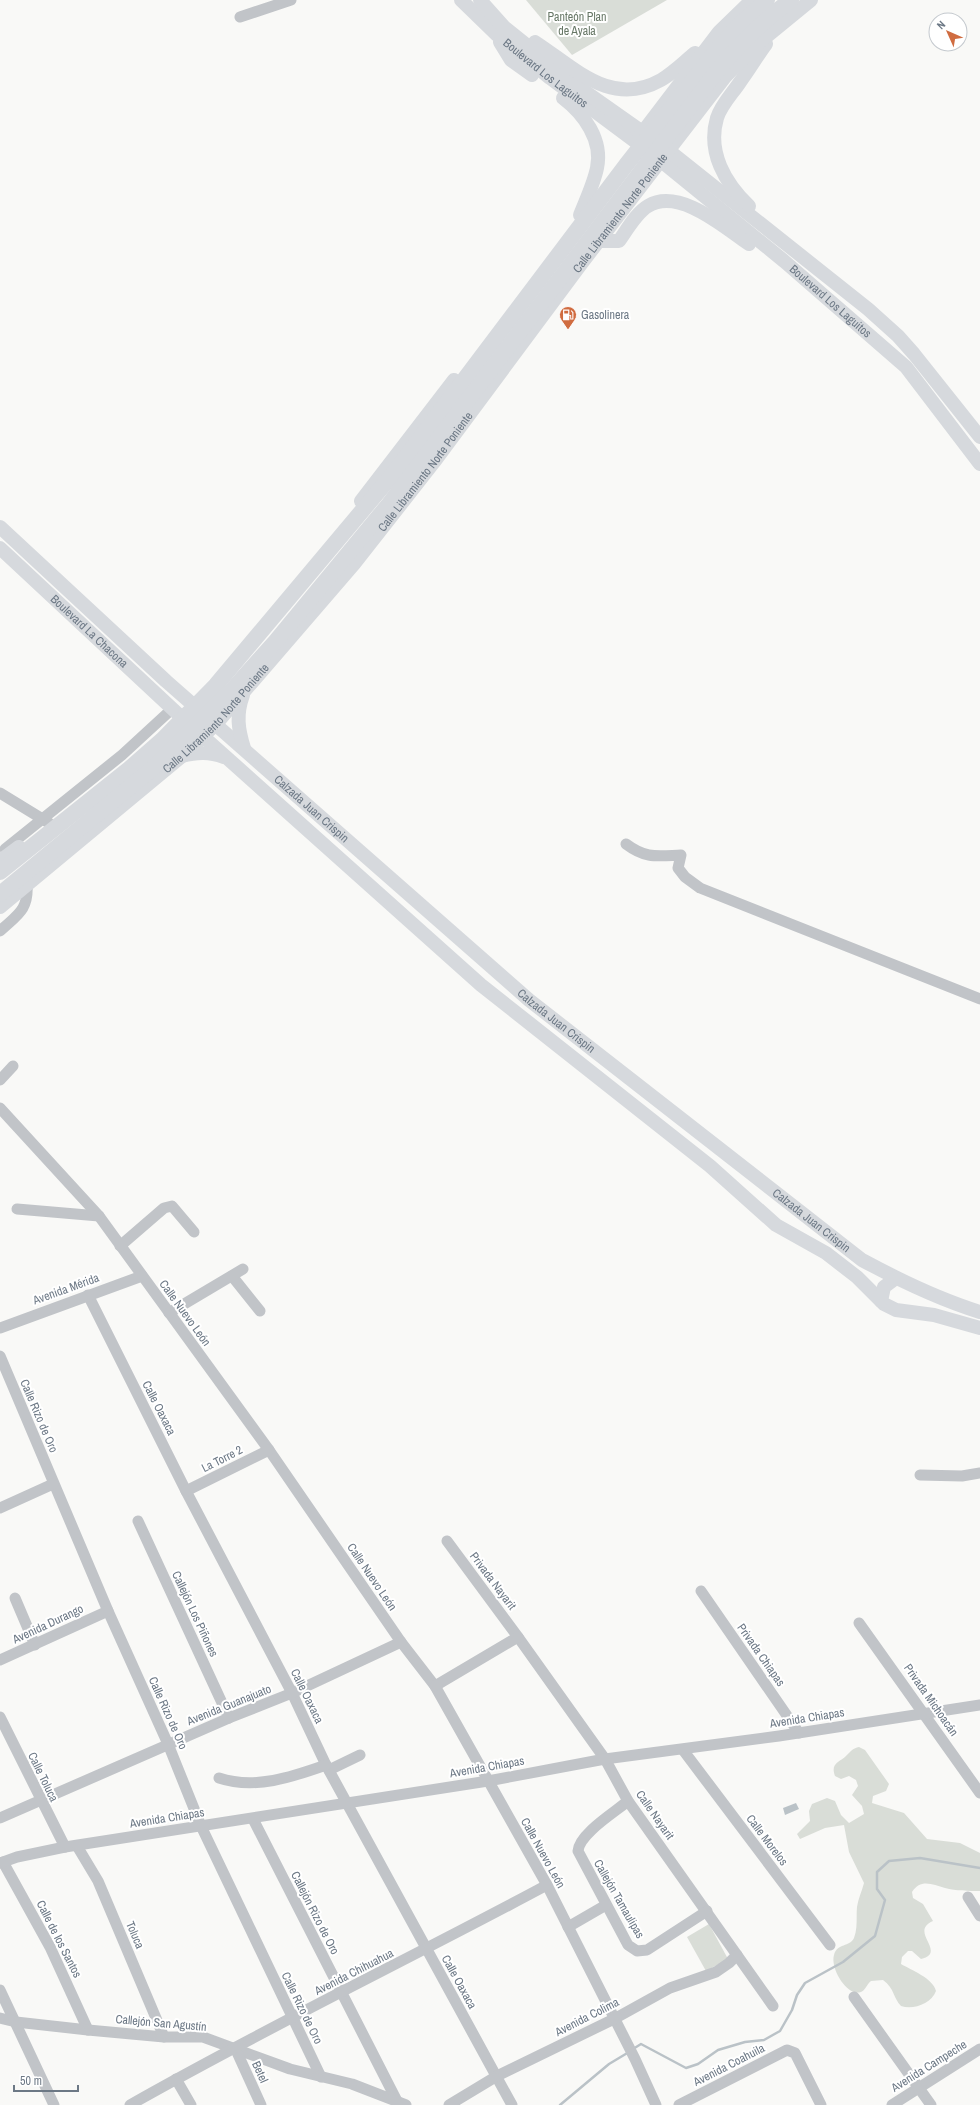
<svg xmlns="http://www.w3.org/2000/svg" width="980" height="2105" font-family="'Archivo Narrow',sans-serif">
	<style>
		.green { fill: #d9ddd7 }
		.water { fill: #bac2c7 }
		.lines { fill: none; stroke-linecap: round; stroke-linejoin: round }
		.stream { stroke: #bac2c7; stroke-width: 2.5 }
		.minor { stroke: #c1c4c8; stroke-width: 11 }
		.major { stroke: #d6d9dd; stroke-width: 14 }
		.highway { stroke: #d6d9dd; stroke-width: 16 }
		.labels { text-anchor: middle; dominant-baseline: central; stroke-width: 4; stroke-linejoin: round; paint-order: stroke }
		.park-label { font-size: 12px; fill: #677766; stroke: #fff }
		.street-label { font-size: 12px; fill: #6c7885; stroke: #fff }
		.poi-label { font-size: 12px; fill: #6c7885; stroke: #fff; text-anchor: start }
	</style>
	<rect width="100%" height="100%" fill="#f9f9f7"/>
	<g class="green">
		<path d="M526,0H667L572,55Z"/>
		<path d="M859,1747L865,1750L889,1784L886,1791L873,1796L872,1803L904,1813L927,1839L960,1843L980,1853V1891C969,1891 956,1891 945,1888C933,1885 921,1878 912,1892L913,1898L923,1904L933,1921C908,1932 948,1952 921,1959L912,1951H908L902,1957L901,1964C911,1970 933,1978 936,1991C931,2004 913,2010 901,2006C893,1998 895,1989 883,1980L871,1981C867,1984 865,1991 861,1992C847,1997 830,1968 834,1955C837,1943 850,1947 854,1938C858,1928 856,1916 857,1907C858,1899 862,1891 864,1883L849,1852L844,1825L825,1828L800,1839L797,1834L810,1821L809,1811L812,1804L827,1798L835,1801L841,1815L849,1823L864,1814L862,1806L852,1795L858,1786L856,1780L849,1776L841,1779L835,1776C830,1763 840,1762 846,1756C851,1751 853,1748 859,1747Z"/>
		<path d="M709,1924L728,1959L706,1971L687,1937Z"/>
	</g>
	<path class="water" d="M796,1803L799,1809L785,1815L783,1808Z"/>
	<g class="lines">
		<g class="stream">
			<path d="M633,2049L641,2044L686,2068L698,2064L718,2050L745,2042L764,2040L780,2031L792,2010L797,1995L805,1983L843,1962L875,1936L885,1900L877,1889V1872L889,1861L920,1858L980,1868"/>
			<path d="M560,2105L609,2064L629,2052"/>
		</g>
		<g class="minor">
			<path d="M240,17L291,0"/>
			<path d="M0,793L49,823"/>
			<path d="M626,844C646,859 657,856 681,855L678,868L685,877L700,888L980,999"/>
			<path d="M5,849L122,755L172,709"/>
			<path d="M0,931C17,915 29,910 27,884"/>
			<path d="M0,1080L13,1066"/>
			<path d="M0,1108L99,1216L269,1450L401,1642L435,1686L547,1885L635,2059L656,2105"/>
			<path d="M17,1209L99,1216"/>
			<path d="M120,1246L164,1208L172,1206L194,1232"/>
			<path d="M232,1276L260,1311"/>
			<path d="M88,1295L186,1491L292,1693L326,1765L512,2105"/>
			<path d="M169,1313L243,1269"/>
			<path d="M0,1328L142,1276"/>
			<path d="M0,1356L108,1611L168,1744L201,1826L321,2077"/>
			<path d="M920,1475L962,1476L980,1473"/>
			<path d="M186,1491L269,1450"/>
			<path d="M0,1508L53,1484"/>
			<path d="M138,1521L229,1718"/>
			<path d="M447,1541L518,1637L605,1759L628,1801L773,2006"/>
			<path d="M701,1591L799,1733"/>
			<path d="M15,1598L35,1645"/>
			<path d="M859,1623L980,1793"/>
			<path d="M0,1660L108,1611"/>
			<path d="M435,1686L518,1637"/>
			<path d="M0,1717L65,1847"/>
			<path d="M683,1750L830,1945"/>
			<path d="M329,1770L360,1755"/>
			<path d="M219,1778C255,1790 292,1777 326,1765"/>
			<path d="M628,1801C615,1812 579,1834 578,1851L628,1945L637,1951L647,1950L707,1911"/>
			<path d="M0,1818L229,1718L292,1693L401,1642"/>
			<path d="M253,1819L398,2103"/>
			<path d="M77,1846L98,1881L164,2037"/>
			<path d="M3,1862L50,1947L88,2030"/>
			<path d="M0,1863L17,1857L65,1847L488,1781L605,1759L779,1736L980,1705"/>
			<path d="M968,1897L980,1916"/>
			<path d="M568,1927L606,1905"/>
			<path d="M0,1990L54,2105"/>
			<path d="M854,1997L931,2105"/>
			<path d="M0,2018L16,2022L88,2030L164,2037H203L290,2069L352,2084L406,2105"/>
			<path d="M236,2050L261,2105"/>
			<path d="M176,2079L191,2105"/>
			<path d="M130,2105C267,2027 409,1959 547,1885"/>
			<path d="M449,2105L497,2076L614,2019L670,1988L716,1972L729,1963L737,1955"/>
			<path d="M679,2105L787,2050L795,2053L821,2105"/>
			<path d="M892,2105L980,2049"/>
		</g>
		<g class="major">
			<path id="s1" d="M461,0L496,34L550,78L660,160L784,261L906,367L980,464"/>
			<path d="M480,0L504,27L580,88L668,150L868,309L898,336L914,354L980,437"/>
			<path d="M500,42L511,60L532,75"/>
			<path d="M535,42C575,68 611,108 661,80C673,73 684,62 695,53"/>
			<path d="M563,98C584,114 603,140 597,168C594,183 586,200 580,215"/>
			<path d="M639,137L719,32L752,0"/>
			<path d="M749,206C725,183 707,152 717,118C721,105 732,94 740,82C749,70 757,56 766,44"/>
			<path d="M599,241H619C627,230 636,213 648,206C679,187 724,227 749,244"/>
			<path d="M361,501L454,380"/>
			<path id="s2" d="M0,527L166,681L529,1000L862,1260C901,1281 938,1299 980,1312"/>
			<path id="s3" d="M0,548L179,715L481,985L710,1166L776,1225L826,1253L857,1277L884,1304L896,1310L934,1315L980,1328"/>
			<path d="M243,695C236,714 238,729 244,748"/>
			<path d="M182,756C198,752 209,752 224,757"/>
			<path d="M0,861L19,847"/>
			<path id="s4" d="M0,907L182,756L216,724L354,564L434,462L581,264L725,77L756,45L811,0"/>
			<path d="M881,1301L884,1287L896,1278"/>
		</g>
		<g class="highway">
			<path d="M0,872L129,769L162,740L216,685L393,474L626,165L716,51L738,26L767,0"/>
			<path d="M0,894L159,763L232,690L275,642L389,504L714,75C737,46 761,22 791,0"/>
		</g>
	</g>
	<defs>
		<symbol id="fuel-pin" viewBox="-11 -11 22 30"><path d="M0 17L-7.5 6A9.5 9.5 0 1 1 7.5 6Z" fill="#d06c40" stroke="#fff"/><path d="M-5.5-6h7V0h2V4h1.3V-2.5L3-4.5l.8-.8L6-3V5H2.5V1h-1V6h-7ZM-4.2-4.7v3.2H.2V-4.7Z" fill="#fff"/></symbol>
	</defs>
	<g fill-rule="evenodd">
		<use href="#fuel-pin" x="558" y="305" width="20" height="27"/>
	</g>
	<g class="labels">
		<g class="park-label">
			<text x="577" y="17">Panteón Plan<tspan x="577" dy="14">de Ayala</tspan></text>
		</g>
		<g class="street-label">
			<text stroke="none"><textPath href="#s1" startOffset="112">Boulevard Los Laguitos</textPath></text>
			<text stroke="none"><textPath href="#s4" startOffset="935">Calle Libramiento Norte Poniente</textPath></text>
			<text stroke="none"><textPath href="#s1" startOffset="477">Boulevard Los Laguitos</textPath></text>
			<text stroke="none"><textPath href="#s4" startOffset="611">Calle Libramiento Norte Poniente</textPath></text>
			<text stroke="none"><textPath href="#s3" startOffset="122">Boulevard La Chacona</textPath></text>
			<text stroke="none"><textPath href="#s4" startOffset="287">Calle Libramiento Norte Poniente</textPath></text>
			<text stroke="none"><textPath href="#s2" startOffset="420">Calzada Juan Crispin</textPath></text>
			<text stroke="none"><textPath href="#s2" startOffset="744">Calzada Juan Crispin</textPath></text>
			<text stroke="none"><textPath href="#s2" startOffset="1068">Calzada Juan Crispin</textPath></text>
			<text transform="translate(66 1289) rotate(-20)">Avenida Mérida</text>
			<text transform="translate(185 1313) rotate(54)">Calle Nuevo León</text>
			<text transform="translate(159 1408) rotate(63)">Calle Oaxaca</text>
			<text transform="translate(39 1416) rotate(67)">Calle Rizo de Oro</text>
			<text transform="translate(222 1459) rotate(-27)">La Torre 2</text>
			<text transform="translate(372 1577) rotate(56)">Calle Nuevo León</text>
			<text transform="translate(493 1581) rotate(53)">Privada Nayarit</text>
			<text transform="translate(195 1614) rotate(65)">Callejón Los Piñones</text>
			<text transform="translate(48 1624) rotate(-25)">Avenida Durango</text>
			<text transform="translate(761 1655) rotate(55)">Privada Chiapas</text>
			<text transform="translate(307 1696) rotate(64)">Calle Oaxaca</text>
			<text transform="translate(931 1700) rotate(55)">Privada Michoacán</text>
			<text transform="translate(229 1705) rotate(-22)">Avenida Guanajuato</text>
			<text transform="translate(168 1713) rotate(66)">Calle Rizo de Oro</text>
			<text transform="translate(807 1718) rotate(-9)">Avenida Chiapas</text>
			<text transform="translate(487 1767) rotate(-10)">Avenida Chiapas</text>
			<text transform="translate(43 1777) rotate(64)">Calle Toluca</text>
			<text transform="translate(655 1815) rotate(55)">Calle Nayarit</text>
			<text transform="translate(167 1818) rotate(-9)">Avenida Chiapas</text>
			<text transform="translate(767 1840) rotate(53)">Calle Morelos</text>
			<text transform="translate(543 1853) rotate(61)">Calle Nuevo León</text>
			<text transform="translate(619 1899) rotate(60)">Callejón Tamaulipas</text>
			<text transform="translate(315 1913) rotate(63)">Callejón Rizo de Oro</text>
			<text transform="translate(135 1935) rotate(67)">Toluca</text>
			<text transform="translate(59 1939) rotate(63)">Calle de los Santos</text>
			<text transform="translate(354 1972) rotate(-27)">Avenida Chihuahua</text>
			<text transform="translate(459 1982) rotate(61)">Calle Oaxaca</text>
			<text transform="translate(302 2008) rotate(64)">Calle Rizo de Oro</text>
			<text transform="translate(587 2017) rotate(-27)">Avenida Colima</text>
			<text transform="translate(161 2023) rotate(5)">Callejón San Agustín</text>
			<text transform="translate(729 2065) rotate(-27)">Avenida Coahuila</text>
			<text transform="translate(929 2066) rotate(-32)">Avenida Campeche</text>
			<text transform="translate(260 2072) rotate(66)">Betel</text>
		</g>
		<g class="poi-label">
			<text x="581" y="315">Gasolinera</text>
		</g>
	</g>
	<g transform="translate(948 32) rotate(315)"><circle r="19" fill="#ffffff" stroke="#c4c9ce"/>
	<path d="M0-3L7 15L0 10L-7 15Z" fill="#d06c40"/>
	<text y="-6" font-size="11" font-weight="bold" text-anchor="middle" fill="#6c7885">N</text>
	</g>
	<path d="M14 2085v6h64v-6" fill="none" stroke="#6c7885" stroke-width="2"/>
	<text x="20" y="2085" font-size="12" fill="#6c7885" stroke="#ffffff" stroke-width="3" paint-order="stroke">50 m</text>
</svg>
